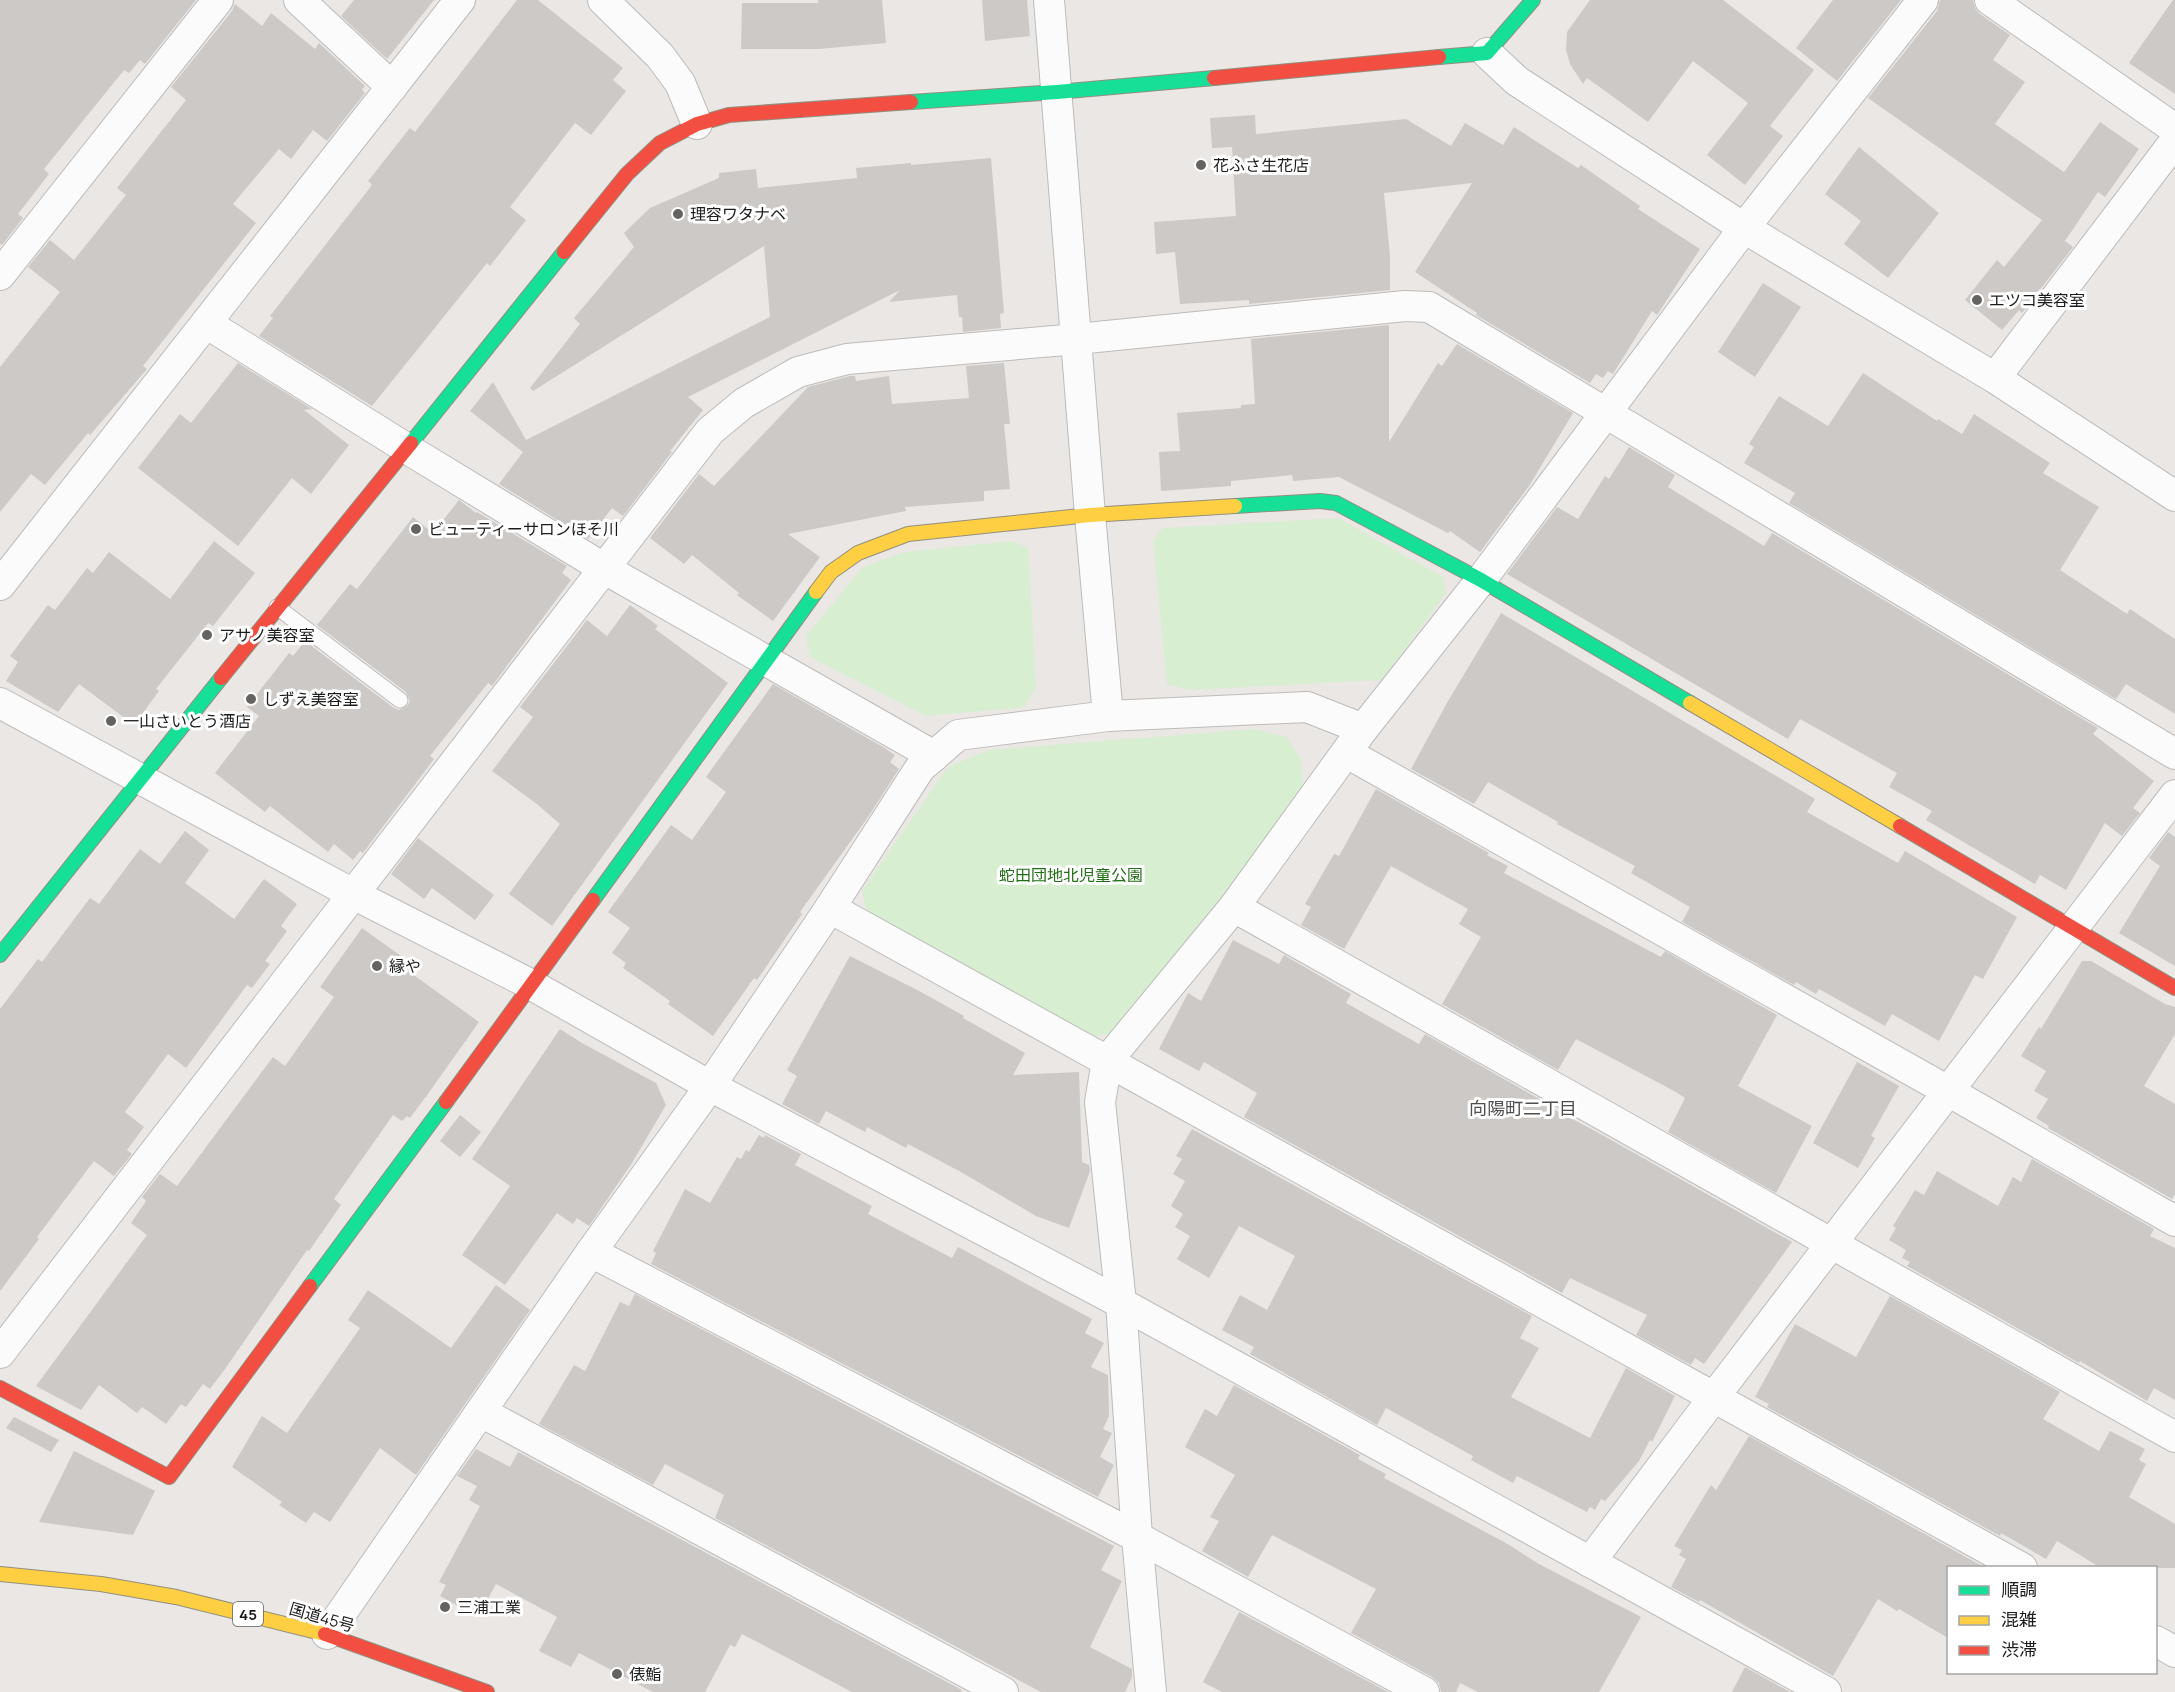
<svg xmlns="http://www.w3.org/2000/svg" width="2175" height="1692" font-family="Manrope,'Noto Sans JP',sans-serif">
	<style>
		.park { fill: #d8eed1 }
		.building { fill: #cdc9c7 }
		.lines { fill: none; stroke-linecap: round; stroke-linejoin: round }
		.lane-casing { stroke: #bdbcbb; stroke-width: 17 }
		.street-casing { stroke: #bdbcbb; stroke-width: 32 }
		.fast-casing { stroke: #928f7e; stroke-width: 16 }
		.slow-casing { stroke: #928f7e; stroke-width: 16 }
		.jam-casing { stroke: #928f7e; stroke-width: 16 }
		.lane { stroke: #fcfbfb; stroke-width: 15 }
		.street { stroke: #fcfbfb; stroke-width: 30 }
		.fast { stroke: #16e098; stroke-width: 14 }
		.slow { stroke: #ffcf43; stroke-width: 14 }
		.jam { stroke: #f24e42; stroke-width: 14 }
		.poi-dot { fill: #646362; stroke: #fff; stroke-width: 2 }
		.labels { text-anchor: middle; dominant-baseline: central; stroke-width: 6; stroke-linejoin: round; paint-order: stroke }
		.shield { fill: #fff; stroke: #606060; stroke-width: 1.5 }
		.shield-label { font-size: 15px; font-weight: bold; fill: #1c1c1c }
		.poi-label { font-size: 16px; fill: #1c1c1c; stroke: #fff; text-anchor: start }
		.park-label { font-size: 16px; fill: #216f14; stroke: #fff }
		.street-label { font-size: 16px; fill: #1c1c1c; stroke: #fff }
		.neighbourhood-label { font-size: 18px; fill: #4f4f4f; stroke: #fff }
	</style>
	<rect width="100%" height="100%" fill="#eae7e4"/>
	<g class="park">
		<path d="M1338,518L1443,577L1446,593L1382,680L1190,690L1167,684L1153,540L1163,528Z"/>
		<path d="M1012,541L1028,548L1036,686L1025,707L926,716L810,657L806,636L863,567L904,552Z"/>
		<path d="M1255,729L1287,737L1301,760L1303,791L1115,1033L1092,1037L867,914L862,891L948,767L989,750Z"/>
	</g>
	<g class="building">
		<path d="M0,0H196L145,64L140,60L129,73L124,70L44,169L49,174L18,214L23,218L2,245L0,244Z"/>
		<path d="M354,0H434L387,59L341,16Z"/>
		<path d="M517,0H538L623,68L613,80L626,91L591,135L575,123L510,207L526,220L490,266L487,263L372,406L259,336L273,318L270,316L372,185L368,181L410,128L415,132Z"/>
		<path d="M818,0H882L886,43L818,49H741L742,3H818Z"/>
		<path d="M982,0H1027L1030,36L985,41Z"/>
		<path d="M1590,0H1723L1814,70L1770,126L1783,136L1745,185L1707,155L1748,103L1693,61L1648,122L1587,78L1583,84L1570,64L1566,50L1567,32Z"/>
		<path d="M1833,0H1901L1837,81L1796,48Z"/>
		<path d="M1940,0H1973L1975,8L1980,14L2010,35L1993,60L2025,82L1995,124L2064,172L2100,122L2139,149L2105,197L2098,192L2065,241L2073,247L2022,313L2019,310L2002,330L1965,300L1997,260L2004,267L2042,220L1868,98L1937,11Z"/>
		<path d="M2173,0H2175V94L2129,63Z"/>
		<path d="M235,4L262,26L271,13L315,49L319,43L365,86L362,90L365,93L327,141L313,130L291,159L279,149L233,204L256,223L143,366L147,369L90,435L88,433L45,485L31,474L0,512V367L60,292L28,267L50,240L74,260L126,195L117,188L186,100L171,87L232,11Z"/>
		<path d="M1255,115L1256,134L1406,119L1451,146L1465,123L1503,145L1514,127L1578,168L1581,165L1640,206L1638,209L1700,249L1657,315L1652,311L1613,374L1608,371L1603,378L1596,374L1590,383L1476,315L1477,313L1415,272L1472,183L1384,193L1390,256V290L1249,304V300L1180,304L1175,252L1156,254L1154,222L1236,216L1232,147L1212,148L1210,118Z"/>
		<path d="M1859,147L1939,213L1888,278L1844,244L1861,221L1825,194Z"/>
		<path d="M991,158L1004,313L1000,314L1001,328L963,332L962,317H959L957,295L889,302L900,290L688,397L703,410L670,451L672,452L623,516L612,508L588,539L499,484L523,452L470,411L493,382L526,440L770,317L764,246L533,391L530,388L580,324L574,318L634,247L624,233L650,208L719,178V173L756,169L758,188L857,178L856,168L911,163V165Z"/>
		<path d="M1763,283L1801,307L1755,377L1718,352Z"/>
		<path d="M1389,325V442L1438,363L1442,366L1457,344L1573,413L1529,486L1480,552L1450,531L1448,533L1339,477L1293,481L1292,475L1231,481V486L1161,491L1159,452L1180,451L1177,413L1241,408V405L1255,404L1251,339Z"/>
		<path d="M238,363L312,409L304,410L349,445L311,494L292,478L238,546L138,468L180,414L191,423Z"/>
		<path d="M1004,363L1010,424H1004L1010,489L984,491V501L905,507L906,511L788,534L820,557L773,621L737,595L739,593L692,555L684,564L650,538L699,474L714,486L808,387L850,376H855L856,381L889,376L892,404L969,398L966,366Z"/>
		<path d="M1863,373L1937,421L1938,419L1962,434L1974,414L2050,463L2043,473L2099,507L2060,570L2127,614L2130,609L2175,639V714L2126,684L2116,699L1789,503L1795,493L1744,463L1754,447L1749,444L1779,396L1828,426Z"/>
		<path d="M1629,447L1675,475L1668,487L1764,546L1772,533L2098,728L2093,734L2154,781L2133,808L2140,813L2122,836L2105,823L2066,890L2040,875L2035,884L1926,820L1932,811L1889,787L1897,773L1800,719L1788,739L1507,574L1557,507L1578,519L1605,476L1609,479Z"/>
		<path d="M459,500L476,513L477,512L567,566L562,573L571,580L492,686L488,683L430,756L434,759L363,853L360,851L353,860L334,844L328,852L270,806L265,812L215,773L259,716L247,707L289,653L293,656L305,641L394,708L399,710L407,706L410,701L406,692L317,625L350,584L357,589L413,517L433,533Z"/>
		<path d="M214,541L255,573L213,626L208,623L156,689L159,691L134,725L79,684L58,712L6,681L18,662L10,656L48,605L55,610L87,568L93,573L109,552L170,599Z"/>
		<path d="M630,605L658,626L655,629L728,683L552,926L509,894L560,824L538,805L492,771L533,717L520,707L587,620L607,636Z"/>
		<path d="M1501,613L1815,799L1807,812L1898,863L1905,851L2017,917L1983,979L1975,975L1939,1041L1892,1014L1885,1026L1819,989L1816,994L1796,982L1794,985L1682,922L1690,907L1631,873L1635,866L1557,824L1558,822L1488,782L1474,804L1411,769L1448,701Z"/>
		<path d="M773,684L883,747L895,755L890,762L899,769L868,817L800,912L802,914L757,980L754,978L713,1036L668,1004L670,1001L623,968L626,963L612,953L630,928L608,912L671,825L692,840L726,792L706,777Z"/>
		<path d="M1376,789L1489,853L1487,855L1508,866L1504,873L1661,957L1665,951L1777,1015L1738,1086L1812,1126L1776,1193L1668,1132L1685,1098L1676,1092L1576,1039L1558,1070L1442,1004L1481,937L1459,924L1468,909L1391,866L1344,949L1301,925L1311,907L1305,904L1334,854L1339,856Z"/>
		<path d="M185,831L209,850L185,883L234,919L264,879L297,904L281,926L287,931L265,961L270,964L252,988L247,985L186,1068L168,1054L125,1112L144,1127L127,1150L132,1154L114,1176L94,1161L37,1237L39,1239L0,1291V1009L38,959L42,962L90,898L99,904L140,849L160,864Z"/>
		<path d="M2168,832L2175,837V966L2119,933L2160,866L2149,858Z"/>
		<path d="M418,838L494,895L475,920L432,888L424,899L391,874Z"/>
		<path d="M362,928L415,966L411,973L479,1022L430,1091L410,1118L407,1116L402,1121L393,1115L334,1199L341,1205L309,1251L307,1250L225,1369L210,1389L203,1384L186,1407L181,1404L166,1424L142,1407L137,1413L99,1385L81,1410L36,1386L147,1235L131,1223L146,1201L142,1197L160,1174L177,1186L273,1057L285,1066L334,997L320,987Z"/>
		<path d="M1233,940L1279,964L1284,955L1351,994L1346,1003L1419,1044L1425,1034L1541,1100L1540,1102L1597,1132L1792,1242L1704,1364L1695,1358L1691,1365L1636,1335L1647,1315L1570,1278L1562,1293L1244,1117L1257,1093L1204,1062L1199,1071L1159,1049L1188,993L1201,1001Z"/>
		<path d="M850,956L923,993L964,1016L963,1018L1025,1053L1013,1075L1079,1072L1082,1162L1089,1165L1090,1171L1069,1228L1036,1216L961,1172L908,1144L906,1148L867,1127L865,1132L826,1111L819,1124L782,1104L797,1076L787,1070Z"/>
		<path d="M2082,961H2091L2165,1004L2175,1007V1034L2144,1086L2175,1104V1194L2172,1199L2048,1128L2049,1126L2036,1118L2048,1099L2034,1091L2046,1071L2021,1056L2039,1027L2041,1029Z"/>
		<path d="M560,1029L582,1043L656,1083L666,1105L632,1163L589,1226L577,1218L573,1224L557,1213L505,1285L462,1255L510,1186L472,1159Z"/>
		<path d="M1857,1062L1899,1086L1871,1136L1875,1138L1858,1168L1813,1143Z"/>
		<path d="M460,1115L481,1132L460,1157L440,1141Z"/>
		<path d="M1192,1129L1532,1316L1520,1338L1539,1348L1511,1397L1590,1438L1626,1368L1675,1396L1652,1442L1650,1440L1639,1461L1605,1501L1601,1499L1595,1510L1590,1507L1587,1512L1517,1476L1513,1483L1471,1460L1473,1456L1386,1408L1377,1425L1250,1354L1254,1347L1222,1330L1240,1295L1267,1310L1295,1256L1239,1226L1209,1278L1177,1259L1190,1236L1175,1227L1183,1214L1171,1206L1185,1181L1173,1174L1182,1159L1176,1156Z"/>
		<path d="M759,1135L764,1138L765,1135L801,1154L795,1165L872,1206L868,1214L952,1258L958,1247L1092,1319L1085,1333L1104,1343L1091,1367L1108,1375L1109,1416L1103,1429L1112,1433L1100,1457L1114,1465L1098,1497L651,1264L656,1253L653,1251L685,1189L710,1203L737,1157L741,1159L746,1150L749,1152Z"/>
		<path d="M2032,1159L2154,1229L2150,1236L2175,1248V1400L2154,1388L2147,1401L2080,1361L2079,1363L1907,1266L1910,1262L1902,1258L1906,1250L1889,1240L1896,1228L1893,1226L1915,1190L1924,1195L1937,1171L1998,1206L2013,1177L2021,1182Z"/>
		<path d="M496,1285L530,1310L416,1475L380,1448L330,1522L314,1512L306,1523L279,1505L282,1502L232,1467L262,1416L287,1433L360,1328L348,1320L368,1290L451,1348Z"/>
		<path d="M635,1294L1114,1546L1101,1570L1122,1581L1090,1647L1132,1669V1677L1125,1692H1041L715,1518L724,1495L665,1464L653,1485L539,1424L574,1365L585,1371L620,1302L629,1306Z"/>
		<path d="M1890,1296L2060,1392L2043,1419L2099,1451L2110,1431L2145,1449L2139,1460L2146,1464L2129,1497L2175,1524V1568H2101L2057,1541L2046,1559L2001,1533L2000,1536L1767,1407L1769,1404L1755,1397L1795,1324L1856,1357Z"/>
		<path d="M1234,1385L1360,1455L1358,1459L1386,1474L1384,1478L1506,1543L1539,1564L1641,1617L1599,1692H1478L1460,1683L1456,1692H1441L1439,1683L1432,1677L1351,1633L1376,1589L1272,1535L1248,1577L1202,1551L1219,1521L1210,1517L1235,1475L1185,1447L1205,1409L1217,1416Z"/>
		<path d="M14,1417L59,1440L51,1452L6,1428Z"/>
		<path d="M1749,1436L1982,1566L1981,1568H1948V1638L1899,1609L1897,1611L1878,1599L1833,1676L1700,1600L1699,1602L1671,1587L1686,1559L1679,1555L1682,1550L1674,1546L1711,1485L1716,1490Z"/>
		<path d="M476,1449L510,1467L518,1452L962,1690L961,1692H852L742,1634L735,1647L730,1645L705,1692H653L579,1653L571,1667L539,1651L557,1617L496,1584L478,1617L440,1596L446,1585L439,1582L480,1506L469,1500L477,1486L457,1476Z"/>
		<path d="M74,1451L155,1491L133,1535L39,1522Z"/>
		<path d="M1239,1612L1252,1619L1388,1692H1222L1203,1682Z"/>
		<path d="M1745,1667L1790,1692H1732Z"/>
	</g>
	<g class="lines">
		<defs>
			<path id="lane" d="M277,607L400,700"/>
			<g id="street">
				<path d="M299,0L392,87"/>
				<path d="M603,0L660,56L680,83L697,124"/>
				<path d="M1049,0L1090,515L1108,716"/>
				<path d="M1990,0L2175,129"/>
				<path d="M1487,53L1517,81L1744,228L1995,378L2175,496"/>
				<path d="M0,275L218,0"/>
				<path d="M206,323L406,448L605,569L934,756"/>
				<path d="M1995,378L2175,141"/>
				<path d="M0,585L460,0"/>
				<path d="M0,703L353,894L532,985L710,1086L1121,1303L1826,1692"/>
				<path d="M1363,729L1234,907L1107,1061L2022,1568"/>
				<path d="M1347,753L1948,1091L2175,1221"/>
				<path d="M1234,907L2175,1437"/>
				<path d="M830,908L1107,1061L1100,1102L1121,1303L1137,1537L1151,1692"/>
				<path d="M591,1252L1137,1537L1424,1692"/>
				<path d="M0,1353L710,431L744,403L798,372L847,359L1077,339L1405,306L1429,307L2175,754"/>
				<path d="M481,1412L1003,1692"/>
				<path d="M1590,1562L1714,1397L2175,795"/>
				<path d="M327,1634L591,1252L710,1086L830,908L920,768L958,735L1108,716L1307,707L1363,729L1481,580L1744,228L1923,0"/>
				<path d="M2156,1641L2175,1652"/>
			</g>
			<g id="fast">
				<path d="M1439,57L1487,53L1533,0"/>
				<path d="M911,102L1057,92L1214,78"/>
				<path d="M411,443L564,252"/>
				<path d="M1235,506L1320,501L1336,503L1481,580L1690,703"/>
				<path d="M593,900L816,592"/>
				<path d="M0,955L221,678"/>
				<path d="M310,1286L446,1102"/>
			</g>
			<g id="slow">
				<path d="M816,592L831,572L858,553L908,534L1090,515L1235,506"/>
				<path d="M1690,703L1900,826"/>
				<path d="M0,1574L101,1584L176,1597L325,1634"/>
			</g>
			<g id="jam">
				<path d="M1214,78L1439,57"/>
				<path d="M564,252L627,174L660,143L697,124L729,115L911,102"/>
				<path d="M221,678L411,443"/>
				<path d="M1900,826L2175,988"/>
				<path d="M446,1102L593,900"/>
				<path d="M0,1388L169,1477L310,1286"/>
				<path d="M325,1634L487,1692"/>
			</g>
		</defs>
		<use href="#lane" class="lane-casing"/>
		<use href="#street" class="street-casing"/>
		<use href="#fast" class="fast-casing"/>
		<use href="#slow" class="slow-casing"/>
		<use href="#jam" class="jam-casing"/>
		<use href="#lane" class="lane"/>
		<use href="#street" class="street"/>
		<use href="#fast" class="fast"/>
		<use href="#slow" class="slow"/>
		<use href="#jam" class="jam"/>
	</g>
	<g class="poi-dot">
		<circle cx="1201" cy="165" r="6"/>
		<circle cx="678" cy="214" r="6"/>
		<circle cx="1977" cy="300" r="6"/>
		<circle cx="416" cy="529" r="6"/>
		<circle cx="207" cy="635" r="6"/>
		<circle cx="251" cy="699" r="6"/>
		<circle cx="111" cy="721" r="6"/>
		<circle cx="377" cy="966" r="6"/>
		<circle cx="445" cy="1607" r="6"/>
		<circle cx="617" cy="1674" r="6"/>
	</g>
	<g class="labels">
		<rect class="shield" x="233" y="1602" width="30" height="24" rx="4.5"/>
		<g class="shield-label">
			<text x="248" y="1614">45</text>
		</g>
		<g class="poi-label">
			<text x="1213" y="165">花ふさ生花店</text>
			<text x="690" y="214">理容ワタナベ</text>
			<text x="1989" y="300">エツコ美容室</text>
			<text x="428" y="529">ビューティーサロンほそ川</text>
			<text x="219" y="635">アサノ美容室</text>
			<text x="263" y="699">しずえ美容室</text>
			<text x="123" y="721">一山さいとう酒店</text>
			<text x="389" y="966">縁や</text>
			<text x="457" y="1607">三浦工業</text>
			<text x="629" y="1674">俵鮨</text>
		</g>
		<g class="park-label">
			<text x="1071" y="875">蛇田団地北児童公園</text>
		</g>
		<g class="street-label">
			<text transform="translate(322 1617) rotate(16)">国道45号</text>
		</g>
		<g class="neighbourhood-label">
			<text x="1523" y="1108">向陽町二丁目</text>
		</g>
	</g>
	<rect x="1947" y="1566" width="210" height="108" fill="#ffffff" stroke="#a4a4a4" stroke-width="1.5"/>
	<rect x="1959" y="1586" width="30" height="9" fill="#16e098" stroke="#a4a4a4" stroke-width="1.5"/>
	<text x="2001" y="1596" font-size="18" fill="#1c1c1c">順調</text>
	<rect x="1959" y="1616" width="30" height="9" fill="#ffcf43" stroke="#a4a4a4" stroke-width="1.5"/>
	<text x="2001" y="1626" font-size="18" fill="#1c1c1c">混雑</text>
	<rect x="1959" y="1646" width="30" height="9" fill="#f24e42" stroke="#a4a4a4" stroke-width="1.5"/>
	<text x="2001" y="1656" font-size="18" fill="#1c1c1c">渋滞</text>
</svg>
